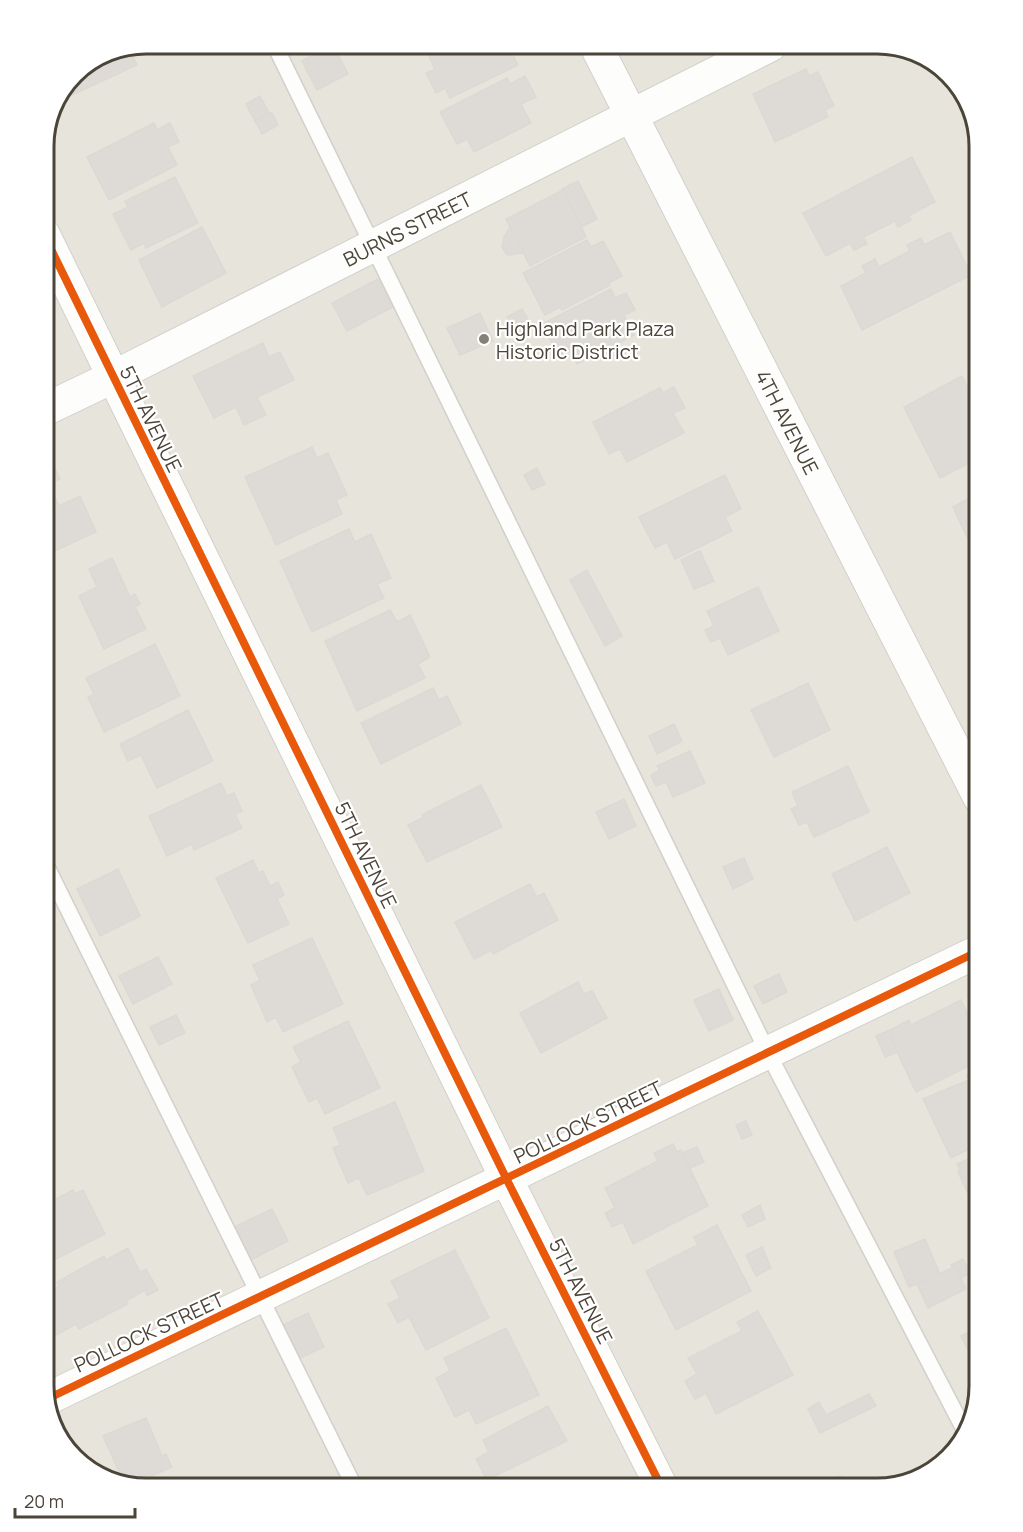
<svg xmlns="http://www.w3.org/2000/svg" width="1023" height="1532" font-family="Manrope,sans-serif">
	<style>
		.residential { fill: #e7e4dc }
		.building { fill: #dedbd6; stroke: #dcd9d4; stroke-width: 1.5 }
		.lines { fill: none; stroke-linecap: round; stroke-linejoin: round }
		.lane-casing { stroke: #d2d0cb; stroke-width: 18 }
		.street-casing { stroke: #d2d0cb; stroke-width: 34 }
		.lane { stroke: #fdfdfc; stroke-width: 15 }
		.street { stroke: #fdfdfc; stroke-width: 32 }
		.cycleway-casing { stroke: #fff; stroke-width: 11 }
		.cycleway { stroke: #e8590c; stroke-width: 8 }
		.poi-dot { fill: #868178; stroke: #fff; stroke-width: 2 }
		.labels { text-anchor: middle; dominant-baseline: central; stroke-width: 4.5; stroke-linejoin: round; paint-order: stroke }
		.street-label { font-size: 20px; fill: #4b4439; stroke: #fff }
		.poi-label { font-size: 20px; fill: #4b4439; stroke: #fff; text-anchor: start }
		.rim { fill: none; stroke: #4b4439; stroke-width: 3 }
	</style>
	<rect width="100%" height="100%" fill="#f4f2ee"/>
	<path class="residential" d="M884,44L929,57L966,95L979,146V1387L966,1438L928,1475L878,1488H139L89,1471L57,1437L44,1386V139L74,73L107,51Z"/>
	<g class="building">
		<path d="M509,47L518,65L450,98L445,88L436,93L426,73L435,69L429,56L445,48Z"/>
		<path d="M324,49H335L348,74L317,90L302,61Z"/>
		<path d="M107,51H130L137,65L70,96L66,89L74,73Z"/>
		<path d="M806,69L809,76L818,72L834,106L825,110L828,117L775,142L753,94Z"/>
		<path d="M525,76L536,97L521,104L531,123L474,152L467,139L457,144L440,112L507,78L510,84Z"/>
		<path d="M260,96L269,113L255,121L246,104Z"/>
		<path d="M269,113H272L278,125L262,134L255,121Z"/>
		<path d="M154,123L157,130L170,123L179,142L168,147L177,165L109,200L87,157Z"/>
		<path d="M912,157L935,202L908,216L911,220L898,227L895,221L863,237L867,244L854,250L850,243L826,256L803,213Z"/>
		<path d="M175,177L198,223L146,248L144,243L131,250L113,214L128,207L125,201Z"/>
		<path d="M578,181L597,219L582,227L562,189Z"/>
		<path d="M563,190L586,237L530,266L506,219Z"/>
		<path d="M202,227L226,273L162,307L139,260Z"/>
		<path d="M510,227L524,253L507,255L502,247L504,237Z"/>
		<path d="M950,232L971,275L862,330L841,286L866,273L862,266L875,259L879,267L910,251L907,245L921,238L924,245Z"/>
		<path d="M587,240L591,247L603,241L622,276L609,283L610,285L562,310L560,307L545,315L523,273Z"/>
		<path d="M378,279L393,307L347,331L332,303Z"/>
		<path d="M611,289L615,298L626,293L635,310L624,315L634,335L577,364L571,351L559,356L542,324Z"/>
		<path d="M522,309L528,319L512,327L507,317Z"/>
		<path d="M480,313L493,341L460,355L447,328Z"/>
		<path d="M263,343L269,357L280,352L294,380L257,397L266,415L244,425L236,407L214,418L193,376Z"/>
		<path d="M962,376L972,396L979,392V458L940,478L904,407Z"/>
		<path d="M674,387L685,408L673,413L684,433L627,462L620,449L609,454L593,422L660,388L663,393Z"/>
		<path d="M312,447L317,458L328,453L347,495L336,500L342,514L276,545L245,477Z"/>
		<path d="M48,453L60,479L49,484L59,506L80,496L96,532L44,556V455Z"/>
		<path d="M537,468L545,484L532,490L524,475Z"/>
		<path d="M725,475L741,509L725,517L732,531L675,559L667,542L655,548L639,517Z"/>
		<path d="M979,493V563L953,507Z"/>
		<path d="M349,529L355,542L371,534L391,578L377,584L384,598L312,632L280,561Z"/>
		<path d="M700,551L714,581L694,589L681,560Z"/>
		<path d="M112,558L130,597L135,594L140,604L135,607L146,629L104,649L79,596L97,587L89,569Z"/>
		<path d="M587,570L622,636L605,646L570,580Z"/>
		<path d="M758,587L779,631L728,655L720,638L711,642L705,630L714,626L707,611Z"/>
		<path d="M390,610L397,622L410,615L430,657L418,664L425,678L357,711L325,641Z"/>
		<path d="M155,644L180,696L104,732L88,697L94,694L86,678Z"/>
		<path d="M808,683L830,730L774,757L751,710Z"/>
		<path d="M433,688L439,700L447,696L461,724L381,764L361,723Z"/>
		<path d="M188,710L213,761L157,788L141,755L128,761L120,744Z"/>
		<path d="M674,724L682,741L657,754L649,736Z"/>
		<path d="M690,751L705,783L673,797L666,782L656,786L651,775L660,770L657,766Z"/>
		<path d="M848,766L869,812L814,837L807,822L799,825L791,809L798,806L792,792Z"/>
		<path d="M221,783L227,796L234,793L242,811L235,814L242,828L194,850L192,844L167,856L149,816Z"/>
		<path d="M481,785L502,827L427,862L408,825L424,817L422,815Z"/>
		<path d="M624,799L636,826L609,839L596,812Z"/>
		<path d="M887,847L910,893L855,921L832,874Z"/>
		<path d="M744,858L753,879L733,889L723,867Z"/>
		<path d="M253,860L259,873L263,871L270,886L278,882L284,895L277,899L289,924L248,943L216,878Z"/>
		<path d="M118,869L140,916L100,936L77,889Z"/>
		<path d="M530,884L537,897L544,893L558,920L493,954L492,950L474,959L455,922Z"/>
		<path d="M312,938L343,1004L283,1032L276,1017L267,1022L251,985L260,980L253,965Z"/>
		<path d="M158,957L172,984L133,1004L119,976Z"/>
		<path d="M779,974L787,992L763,1004L754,986Z"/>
		<path d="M578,982L584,994L592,991L607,1018L541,1053L520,1013Z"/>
		<path d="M719,989L733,1020L709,1031L694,1000Z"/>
		<path d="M961,1000L979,1038V1061L916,1092L890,1037L892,1036L890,1030L909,1020L911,1025Z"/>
		<path d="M176,1015L185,1033L159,1045L150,1027Z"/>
		<path d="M348,1021L380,1088L325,1114L317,1098L309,1102L292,1067L301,1062L293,1047Z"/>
		<path d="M890,1030L892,1036L890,1037L897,1052L885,1057L876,1036Z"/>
		<path d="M979,1069V1144L951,1158L923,1099L969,1080L967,1075Z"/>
		<path d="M395,1102L424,1171L367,1195L359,1178L348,1183L333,1148L340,1145L333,1128Z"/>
		<path d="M746,1121L752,1135L742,1139L736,1125Z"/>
		<path d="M673,1144L677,1152L681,1150L708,1206L633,1244L623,1222L612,1227L605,1213L615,1208L605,1188L658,1161L654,1153Z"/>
		<path d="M697,1147L704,1162L690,1168L682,1153Z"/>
		<path d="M977,1155L979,1159V1217L958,1172L960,1170L957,1164Z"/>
		<path d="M73,1190L75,1194L83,1190L105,1234L44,1265V1205Z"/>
		<path d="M760,1205L765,1219L748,1227L742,1215Z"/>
		<path d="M272,1209L288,1241L251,1260L234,1227Z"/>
		<path d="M717,1225L751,1291L676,1330L646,1271L698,1245L694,1237Z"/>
		<path d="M979,1237V1262L970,1242Z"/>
		<path d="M925,1239L940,1274L909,1287L894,1252Z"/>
		<path d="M762,1247L771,1268L756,1276L746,1255Z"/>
		<path d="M128,1248L140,1272L146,1269L158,1290L147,1296L145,1290L126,1301L128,1304L79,1329L76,1324L45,1341L44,1294L59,1286L57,1282L104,1256L106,1260Z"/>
		<path d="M455,1250L489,1318L426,1350L409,1317L398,1323L388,1304L400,1298L391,1281Z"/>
		<path d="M963,1259L970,1273L961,1278L956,1266L953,1268L951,1265Z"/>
		<path d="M956,1266L966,1289L928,1308L917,1284Z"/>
		<path d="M758,1311L793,1375L716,1414L706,1393L695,1399L685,1381L697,1374L688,1358L742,1331L737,1322Z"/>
		<path d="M308,1313L324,1347L298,1359L283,1325Z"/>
		<path d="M979,1327V1352L971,1356L961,1336Z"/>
		<path d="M506,1328L539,1395L476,1424L469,1410L455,1417L436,1378L450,1371L444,1358Z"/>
		<path d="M869,1394L876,1406L820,1433L808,1409L819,1402L826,1415Z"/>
		<path d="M548,1406L567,1441L487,1480L476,1459L489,1452L483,1440Z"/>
		<path d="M146,1418L162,1456L166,1454L172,1467L130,1485L124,1483L103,1436Z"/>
		<path d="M840,1476L847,1488H816Z"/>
	</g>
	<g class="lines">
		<defs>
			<g id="lane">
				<path d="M277,50L768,1053L967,1435"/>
				<path d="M44,861L355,1488"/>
			</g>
			<g id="street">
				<path id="s1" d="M596,46L979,797"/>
				<path d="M44,235L507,1180L662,1488"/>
				<path id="s2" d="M44,410L113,377L771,45"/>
				<path d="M47,1399L979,951"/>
			</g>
		</defs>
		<use href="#lane" class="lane-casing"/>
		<use href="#street" class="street-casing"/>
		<use href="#lane" class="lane"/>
		<use href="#street" class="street"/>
		<defs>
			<g id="cycleway">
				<path d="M44,235L507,1180L662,1488"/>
				<path d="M47,1399L979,951"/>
			</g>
		</defs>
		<use href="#cycleway" class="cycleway-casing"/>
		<use href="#cycleway" class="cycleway"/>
	</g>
	<circle class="poi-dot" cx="484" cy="339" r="6"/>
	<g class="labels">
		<g class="street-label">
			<text stroke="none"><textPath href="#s2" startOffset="406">BURNS STREET</textPath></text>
			<text transform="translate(151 419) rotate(64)">5TH AVENUE</text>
			<text stroke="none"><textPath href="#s1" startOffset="422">4TH AVENUE</textPath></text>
			<text transform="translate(366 855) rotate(64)">5TH AVENUE</text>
			<text transform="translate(588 1122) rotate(-26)">POLLOCK STREET</text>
			<text transform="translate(581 1291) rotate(63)">5TH AVENUE</text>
			<text transform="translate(149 1332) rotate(-25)">POLLOCK STREET</text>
		</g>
		<g class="poi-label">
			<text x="496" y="328">Highland Park Plaza<tspan x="496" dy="23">Historic District</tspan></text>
		</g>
	</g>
	<path d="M0 0H1023V1532H0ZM146 54H877A92 92 0 0 1 969 146V1386A92 92 0 0 1 877 1478H146A92 92 0 0 1 54 1386V146A92 92 0 0 1 146 54Z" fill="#fff" fill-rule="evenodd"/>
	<path class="rim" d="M146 54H877A92 92 0 0 1 969 146V1386A92 92 0 0 1 877 1478H146A92 92 0 0 1 54 1386V146A92 92 0 0 1 146 54Z"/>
	<path d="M15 1508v9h120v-9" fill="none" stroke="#4b4439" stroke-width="3"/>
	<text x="24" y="1508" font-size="18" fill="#4b4439" stroke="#ffffff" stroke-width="4.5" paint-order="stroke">20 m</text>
</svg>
